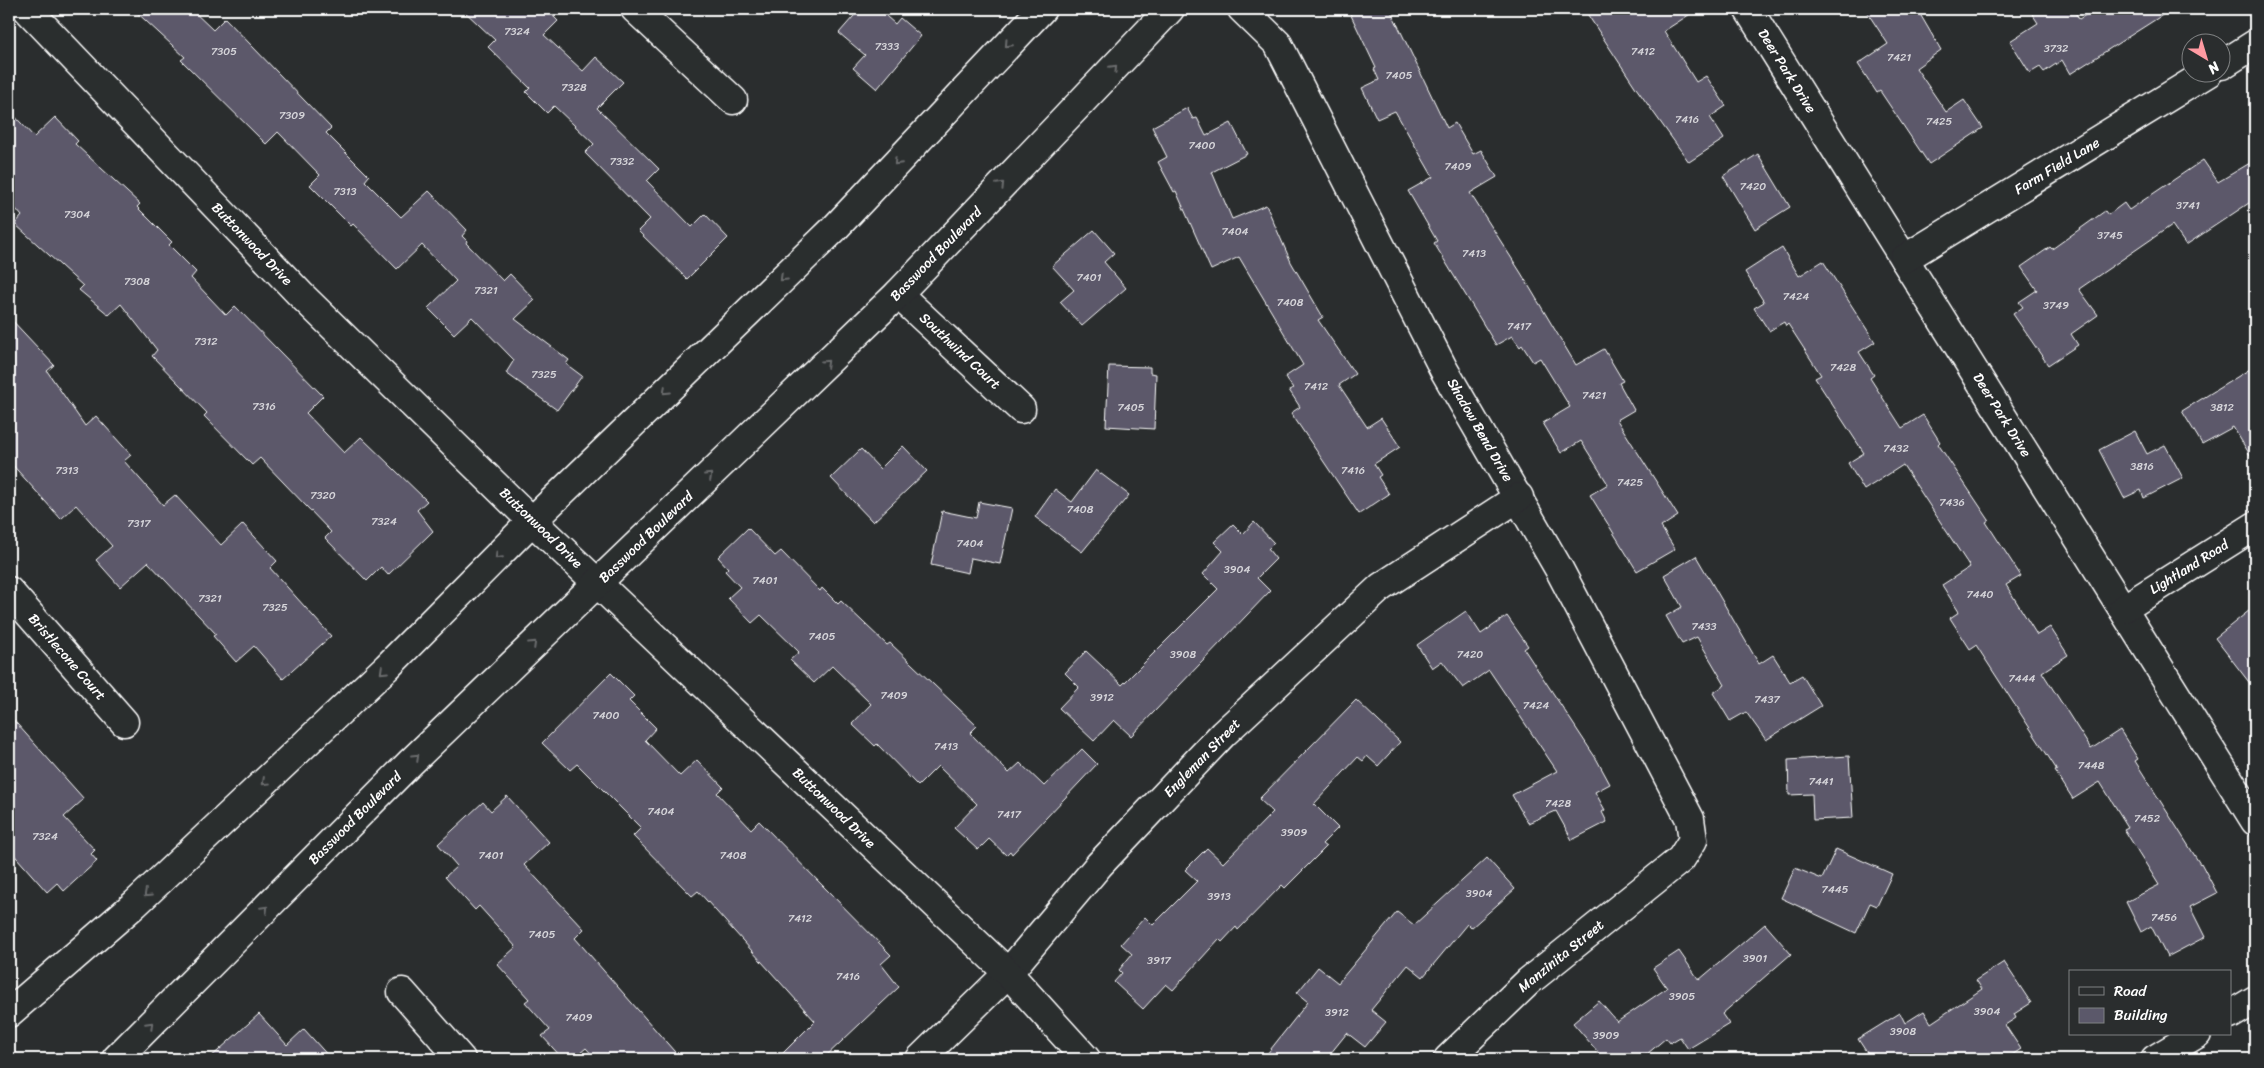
<svg xmlns="http://www.w3.org/2000/svg" width="2264" height="1068" font-family="Sriracha,sans-serif">
	<style>
		.building { fill: #5b586a; stroke: #fff }
		.lines { fill: none; stroke-linecap: round; stroke-linejoin: round }
		.minor-casing { stroke: #fff; stroke-width: 31 }
		.tertiary-casing { stroke: #fff; stroke-width: 31 }
		.secondary-casing { stroke: #fff; stroke-width: 31 }
		.minor { stroke: #2a2d2e; stroke-width: 28 }
		.tertiary { stroke: #2a2d2e; stroke-width: 28 }
		.secondary { stroke: #2a2d2e; stroke-width: 28 }
		.oneway { stroke: #6a6c6d }
		.labels { text-anchor: middle; dominant-baseline: central; stroke-width: 4; stroke-linejoin: round; paint-order: stroke }
		.number-label { font-size: 11px; fill: #d6d5da }
		.street-label { font-size: 14px; fill: #fff; stroke: #2a2d2e }
	</style>
	<rect width="100%" height="100%" fill="#2a2d2e"/>
	<filter id="ink" filterUnits="userSpaceOnUse"><feTurbulence type="fractalNoise" baseFrequency=".02" numOctaves="2"/><feDisplacementMap in="SourceGraphic" scale="10" xChannelSelector="R" yChannelSelector="G"/><feConvolveMatrix kernelMatrix="1 2 1 2 8 2 1 2 1" color-interpolation-filters="sRGB"/></filter>
	<g filter="url(#ink)">
		<g class="building">
			<path d="M133,9H191L213,30L225,18L331,128L326,133L369,176L365,181L401,217L429,191L467,230L462,236L467,241L466,243L503,281L510,274L535,300L515,319L569,360L566,364L582,376L557,410L506,373L514,360L472,317L454,334L428,308L456,281L422,245L397,269L353,224L351,226L310,185L320,175L278,132L266,144L181,60L185,57Z"/>
			<path d="M462,9H546L558,21L544,35L583,71L596,57L623,82L597,108L659,169L647,181L692,227L705,214L728,238L687,279L638,231L650,219L585,153L594,144L554,106L547,113L526,92L530,88L488,47L495,40Z"/>
			<path d="M860,9H878L895,24L900,18L921,36L877,89L853,68L865,55L839,33Z"/>
			<path d="M1348,9H1390L1447,128L1455,123L1473,154L1481,150L1497,177L1470,193L1521,273L1576,365L1604,349L1623,381L1619,383L1634,410L1617,420L1678,516L1661,527L1675,549L1637,571L1590,495L1608,484L1581,441L1561,453L1543,423L1570,407L1540,358L1533,362L1522,345L1520,347L1512,336L1496,345L1434,243L1437,241L1408,191L1433,177L1395,111L1377,119L1362,88L1379,80L1374,69L1376,68Z"/>
			<path d="M1584,9H1698L1664,31L1696,82L1706,76L1726,106L1710,117L1724,139L1689,162L1636,88Z"/>
			<path d="M1865,9H1917L1941,50L1916,68L1946,112L1964,100L1983,128L1929,164L1880,91L1877,93L1858,64L1888,44Z"/>
			<path d="M2029,9H2073L2079,19L2096,9H2172L2070,74L2062,60L2044,72L2040,67L2030,73L2010,41L2038,23Z"/>
			<path d="M1187,108L1193,119L1197,118L1206,136L1231,123L1247,154L1212,172L1232,219L1266,205L1291,262L1323,317L1318,320L1355,374L1339,385L1367,427L1381,418L1400,447L1374,464L1381,475L1378,477L1389,494L1359,514L1291,413L1300,407L1289,390L1293,388L1285,377L1303,365L1239,257L1211,270L1176,191L1174,192L1158,162L1167,157L1152,127Z"/>
			<path d="M9,110L34,137L55,117L78,141L75,144L140,204L137,207L172,242L169,245L196,272L191,278L226,315L235,306L323,396L306,413L344,453L361,437L427,501L417,510L433,531L388,575L381,567L367,581L325,538L331,532L260,458L252,465L204,416L207,413L152,356L157,350L121,304L109,315L79,290L83,286L15,224L22,216L9,201Z"/>
			<path d="M1758,154L1790,207L1755,229L1723,176Z"/>
			<path d="M2203,160L2218,182L2255,160V199L2186,245L2172,225L2079,289L2098,315L2071,334L2078,345L2048,365L2013,314L2023,307L2019,302L2037,290L2021,267L2050,247L2052,249L2105,211L2108,215L2124,203L2129,210Z"/>
			<path d="M1094,230L1114,253L1104,262L1126,288L1082,326L1060,302L1074,290L1052,266Z"/>
			<path d="M1782,248L1799,276L1823,261L1875,342L1859,352L1874,375L1870,378L1902,428L1923,415L1940,442L1938,444L1989,520L1986,522L2021,576L2006,585L2037,635L2050,627L2068,655L2042,672L2091,749L2120,730L2138,759L2135,761L2200,864L2201,863L2217,893L2190,907L2205,937L2167,957L2151,926L2141,932L2126,902L2159,885L2124,829L2128,827L2100,782L2073,799L2055,771L2057,770L1976,645L1970,649L1950,618L1959,612L1942,585L1970,567L1903,465L1864,490L1848,463L1864,453L1815,378L1821,375L1788,324L1786,326L1784,322L1769,331L1754,308L1764,302L1745,272Z"/>
			<path d="M9,317L54,365L47,371L85,426L96,416L131,455L124,461L163,505L175,495L221,545L243,524L277,561L270,568L331,636L283,679L254,646L236,662L213,636L216,634L148,562L120,587L96,560L112,546L76,505L61,519L9,461Z"/>
			<path d="M1109,366L1150,367V373L1156,374L1154,429L1106,426Z"/>
			<path d="M2255,366V463L2233,427L2202,444L2182,411Z"/>
			<path d="M2135,431L2147,454L2165,445L2183,478L2144,498L2141,490L2124,498L2099,450Z"/>
			<path d="M903,446L927,471L873,522L831,478L861,449L880,469Z"/>
			<path d="M1096,470L1129,495L1082,552L1035,517L1055,489L1072,502Z"/>
			<path d="M979,502L1012,508L1000,564L971,558L968,573L931,565L942,511L976,518Z"/>
			<path d="M1254,522L1274,543L1268,549L1276,559L1257,578L1270,591L1131,736L1114,720L1094,741L1059,708L1079,687L1065,673L1086,651L1122,685L1218,589L1203,574L1223,551L1214,542L1233,524L1243,534Z"/>
			<path d="M748,528L775,556L781,551L820,591L822,588L838,604L841,601L887,645L890,643L977,726L970,733L1009,773L1020,763L1044,786L1082,749L1097,764L1012,854L1010,851L1006,855L989,839L978,850L954,828L977,804L938,766L918,786L877,744L875,746L852,724L871,704L832,666L814,683L790,660L799,652L761,615L752,623L728,598L740,587L725,571L728,568L718,557Z"/>
			<path d="M1696,556L1759,664L1773,655L1790,682L1802,675L1821,706L1766,740L1746,712L1730,721L1713,693L1725,685L1697,637L1682,644L1666,616L1682,607L1664,575Z"/>
			<path d="M2255,606V690L2215,638Z"/>
			<path d="M1466,611L1481,634L1507,616L1528,646L1524,649L1597,760L1610,784L1595,792L1605,810L1602,812L1607,822L1572,840L1556,811L1528,823L1512,795L1557,771L1489,670L1463,688L1442,661L1432,668L1417,645Z"/>
			<path d="M611,673L634,696L629,701L656,728L645,740L680,776L697,760L723,787L717,793L751,829L759,821L891,955L881,964L899,987L823,1059H777L815,1021L698,891L692,896L633,836L641,828L577,764L570,770L542,743Z"/>
			<path d="M1356,700L1400,742L1378,766L1367,756L1363,761L1358,757L1314,804L1338,828L1322,844L1326,847L1285,888L1282,885L1238,930L1236,927L1222,942L1219,939L1173,990L1166,984L1143,1009L1114,982L1122,973L1119,970L1132,954L1121,944L1145,917L1153,925L1197,881L1185,870L1207,848L1223,863L1273,812L1259,799Z"/>
			<path d="M9,715L84,799L64,817L95,850L91,854L97,861L64,891L57,883L47,892L9,849Z"/>
			<path d="M1849,756L1853,818L1813,820L1812,794L1789,795L1788,760Z"/>
			<path d="M507,796L549,842L524,865L584,929L575,938L681,1059H596L586,1048L573,1059H563L542,1036L550,1030L525,1002L529,999L497,964L516,947L479,906L475,910L445,877L457,866L438,844L483,802L491,811Z"/>
			<path d="M1836,849L1892,874L1877,906L1870,903L1856,933L1781,898L1795,868L1822,879Z"/>
			<path d="M1487,858L1515,889L1471,928L1467,924L1423,977L1408,965L1371,1010L1386,1022L1365,1047L1347,1033L1326,1059H1263L1308,1002L1297,993L1318,967L1338,983L1397,912L1414,925Z"/>
			<path d="M1765,924L1791,954L1722,1014L1729,1024L1688,1049L1680,1037L1670,1043L1666,1038L1641,1059H1604L1573,1023L1599,1001L1617,1022L1667,988L1653,968L1679,951L1699,980Z"/>
			<path d="M2004,962L2031,1003L2014,1014L2016,1018L2005,1025L2021,1049L2006,1059H1871L1858,1039L1900,1013L1905,1023L1924,1011L1931,1023L1982,989L1976,980Z"/>
			<path d="M259,1014L287,1045L304,1029L331,1059H209Z"/>
		</g>
		<g class="lines">
			<defs>
				<g id="minor">
					<path d="M635,9L733,100"/>
					<path d="M1242,9L1278,44L1444,370L1559,569L1690,819L1693,840L1681,859L1529,981L1448,1059"/>
					<path d="M1748,9L2255,821"/>
					<path d="M2222,65L2255,44"/>
					<path d="M1904,259L2209,72"/>
					<path d="M898,294L1021,409"/>
					<path d="M9,591L124,722"/>
					<path d="M2123,609L2255,526"/>
					<path d="M402,992L461,1059"/>
					<path d="M2230,1015L2255,1000"/>
					<path d="M920,1059L1008,973L1099,865L1223,734L1381,587L1519,497"/>
					<path d="M2155,1059L2197,1034"/>
				</g>
				<path id="tertiary" d="M27,9L300,294L532,521L1008,973L1086,1059"/>
				<g id="secondary">
					<path d="M9,1013L135,904L387,667L532,521L834,229L1042,9"/>
					<path d="M116,1059L411,762L898,294L1170,9"/>
				</g>
			</defs>
			<use href="#minor" class="minor-casing"/>
			<use href="#tertiary" class="tertiary-casing"/>
			<use href="#secondary" class="secondary-casing"/>
			<use href="#minor" class="minor"/>
			<use href="#tertiary" class="tertiary"/>
			<use href="#secondary" class="secondary"/>
		</g>
		<defs><path id="oneway-chevron" d="M-2-3.5L2.5 0L-2 3.5" fill="none" stroke-width="1.6" stroke-linecap="round" stroke-linejoin="round" transform="scale(1.25)"/></defs>
		<g class="oneway">
			<use href="#oneway-chevron" transform="translate(1008 44) rotate(133)"/>
			<use href="#oneway-chevron" transform="translate(1114 68) rotate(-46)"/>
			<use href="#oneway-chevron" transform="translate(897 162) rotate(133)"/>
			<use href="#oneway-chevron" transform="translate(1001 185) rotate(-46)"/>
			<use href="#oneway-chevron" transform="translate(783 278) rotate(136)"/>
			<use href="#oneway-chevron" transform="translate(826 363) rotate(-44)"/>
			<use href="#oneway-chevron" transform="translate(666 391) rotate(136)"/>
			<use href="#oneway-chevron" transform="translate(709 476) rotate(-44)"/>
			<use href="#oneway-chevron" transform="translate(498 556) rotate(135)"/>
			<use href="#oneway-chevron" transform="translate(533 644) rotate(-44)"/>
			<use href="#oneway-chevron" transform="translate(383 671) rotate(136)"/>
			<use href="#oneway-chevron" transform="translate(416 757) rotate(-44)"/>
			<use href="#oneway-chevron" transform="translate(265 782) rotate(137)"/>
			<use href="#oneway-chevron" transform="translate(147 894) rotate(137)"/>
			<use href="#oneway-chevron" transform="translate(265 909) rotate(-45)"/>
			<use href="#oneway-chevron" transform="translate(150 1025) rotate(-45)"/>
		</g>
	</g>
	<g class="labels">
		<g class="number-label">
			<text x="517" y="31">7324</text>
			<text x="887" y="46">7333</text>
			<text x="2056" y="48">3732</text>
			<text x="224" y="51">7305</text>
			<text x="1643" y="51">7412</text>
			<text x="1899" y="57">7421</text>
			<text x="1399" y="75">7405</text>
			<text x="574" y="87">7328</text>
			<text x="292" y="115">7309</text>
			<text x="1687" y="119">7416</text>
			<text x="1939" y="121">7425</text>
			<text x="1202" y="145">7400</text>
			<text x="622" y="161">7332</text>
			<text x="1458" y="166">7409</text>
			<text x="1753" y="186">7420</text>
			<text x="345" y="191">7313</text>
			<text x="2188" y="205">3741</text>
			<text x="77" y="214">7304</text>
			<text x="1235" y="231">7404</text>
			<text x="2110" y="235">3745</text>
			<text x="1474" y="253">7413</text>
			<text x="1089" y="277">7401</text>
			<text x="137" y="281">7308</text>
			<text x="486" y="290">7321</text>
			<text x="1796" y="296">7424</text>
			<text x="1290" y="302">7408</text>
			<text x="2056" y="305">3749</text>
			<text x="1519" y="326">7417</text>
			<text x="206" y="341">7312</text>
			<text x="1843" y="367">7428</text>
			<text x="544" y="374">7325</text>
			<text x="1316" y="386">7412</text>
			<text x="1594" y="395">7421</text>
			<text x="264" y="406">7316</text>
			<text x="1131" y="407">7405</text>
			<text x="2222" y="407">3812</text>
			<text x="1896" y="448">7432</text>
			<text x="2142" y="466">3816</text>
			<text x="67" y="470">7313</text>
			<text x="1353" y="470">7416</text>
			<text x="1630" y="482">7425</text>
			<text x="323" y="495">7320</text>
			<text x="1952" y="502">7436</text>
			<text x="1080" y="509">7408</text>
			<text x="384" y="521">7324</text>
			<text x="139" y="523">7317</text>
			<text x="970" y="543">7404</text>
			<text x="1237" y="569">3904</text>
			<text x="765" y="580">7401</text>
			<text x="1980" y="594">7440</text>
			<text x="210" y="598">7321</text>
			<text x="275" y="607">7325</text>
			<text x="1704" y="626">7433</text>
			<text x="822" y="636">7405</text>
			<text x="1183" y="654">3908</text>
			<text x="1470" y="654">7420</text>
			<text x="2022" y="678">7444</text>
			<text x="894" y="695">7409</text>
			<text x="1102" y="697">3912</text>
			<text x="1767" y="699">7437</text>
			<text x="1536" y="705">7424</text>
			<text x="606" y="715">7400</text>
			<text x="946" y="746">7413</text>
			<text x="2091" y="765">7448</text>
			<text x="1821" y="781">7441</text>
			<text x="1558" y="803">7428</text>
			<text x="661" y="811">7404</text>
			<text x="1009" y="814">7417</text>
			<text x="2147" y="818">7452</text>
			<text x="1294" y="832">3909</text>
			<text x="45" y="836">7324</text>
			<text x="491" y="855">7401</text>
			<text x="733" y="855">7408</text>
			<text x="1835" y="889">7445</text>
			<text x="1479" y="893">3904</text>
			<text x="1219" y="896">3913</text>
			<text x="2164" y="917">7456</text>
			<text x="800" y="918">7412</text>
			<text x="542" y="934">7405</text>
			<text x="1755" y="958">3901</text>
			<text x="1159" y="960">3917</text>
			<text x="848" y="976">7416</text>
			<text x="1682" y="996">3905</text>
			<text x="1987" y="1011">3904</text>
			<text x="1337" y="1012">3912</text>
			<text x="579" y="1017">7409</text>
			<text x="1903" y="1031">3908</text>
			<text x="1606" y="1035">3909</text>
		</g>
		<g class="street-label">
			<text transform="translate(1787 71) rotate(58)">Deer Park Drive</text>
			<text transform="translate(2057 166) rotate(-31)">Farm Field Lane</text>
			<text transform="translate(252 244) rotate(46)">Buttonwood Drive</text>
			<text transform="translate(936 254) rotate(-46)">Basswood Boulevard</text>
			<text transform="translate(960 351) rotate(43)">Southwind Court</text>
			<text transform="translate(2002 415) rotate(58)">Deer Park Drive</text>
			<text transform="translate(1480 430) rotate(60)">Shadow Bend Drive</text>
			<text transform="translate(541 528) rotate(44)">Buttonwood Drive</text>
			<text transform="translate(646 537) rotate(-44)">Basswood Boulevard</text>
			<text transform="translate(2189 567) rotate(-32)">Lightland Road</text>
			<text transform="translate(67 657) rotate(49)">Bristlecone Court</text>
			<text transform="translate(1202 758) rotate(-46)">Engleman Street</text>
			<text transform="translate(834 808) rotate(44)">Buttonwood Drive</text>
			<text transform="translate(355 818) rotate(-45)">Basswood Boulevard</text>
			<text transform="translate(1561 956) rotate(-39)">Manzinita Street</text>
		</g>
	</g>
	<rect width="2264" height="1068" fill="none" stroke="#2a2d2e" stroke-width="30"/>
	<rect x="15" y="15" width="2234" height="1038" fill="none" stroke="#fff" stroke-width="2" filter="url(#ink)"/>
	<rect x="2069" y="970" width="162" height="65" fill="#2a2d2e" stroke="#7f8182"/>
	<rect x="2079" y="987" width="25" height="8" fill="#2a2d2e" stroke="#7f8182"/>
	<text x="2114" y="996" font-size="15" fill="#ffffff">Road</text>
	<rect x="2079" y="1008" width="25" height="15" fill="#5b586a" stroke="#7f8182"/>
	<text x="2114" y="1020" font-size="15" fill="#ffffff">Building</text>
	<g transform="translate(2206 58) rotate(142)"><circle r="24" fill="#2a2d2e" stroke="#7f8182"/>
	<path d="M0-4L9 19L0 12L-9 19Z" fill="#ff9aa2"/>
	<text y="-8" font-size="14" font-weight="bold" text-anchor="middle" fill="#ffffff">N</text>
	</g>
</svg>
